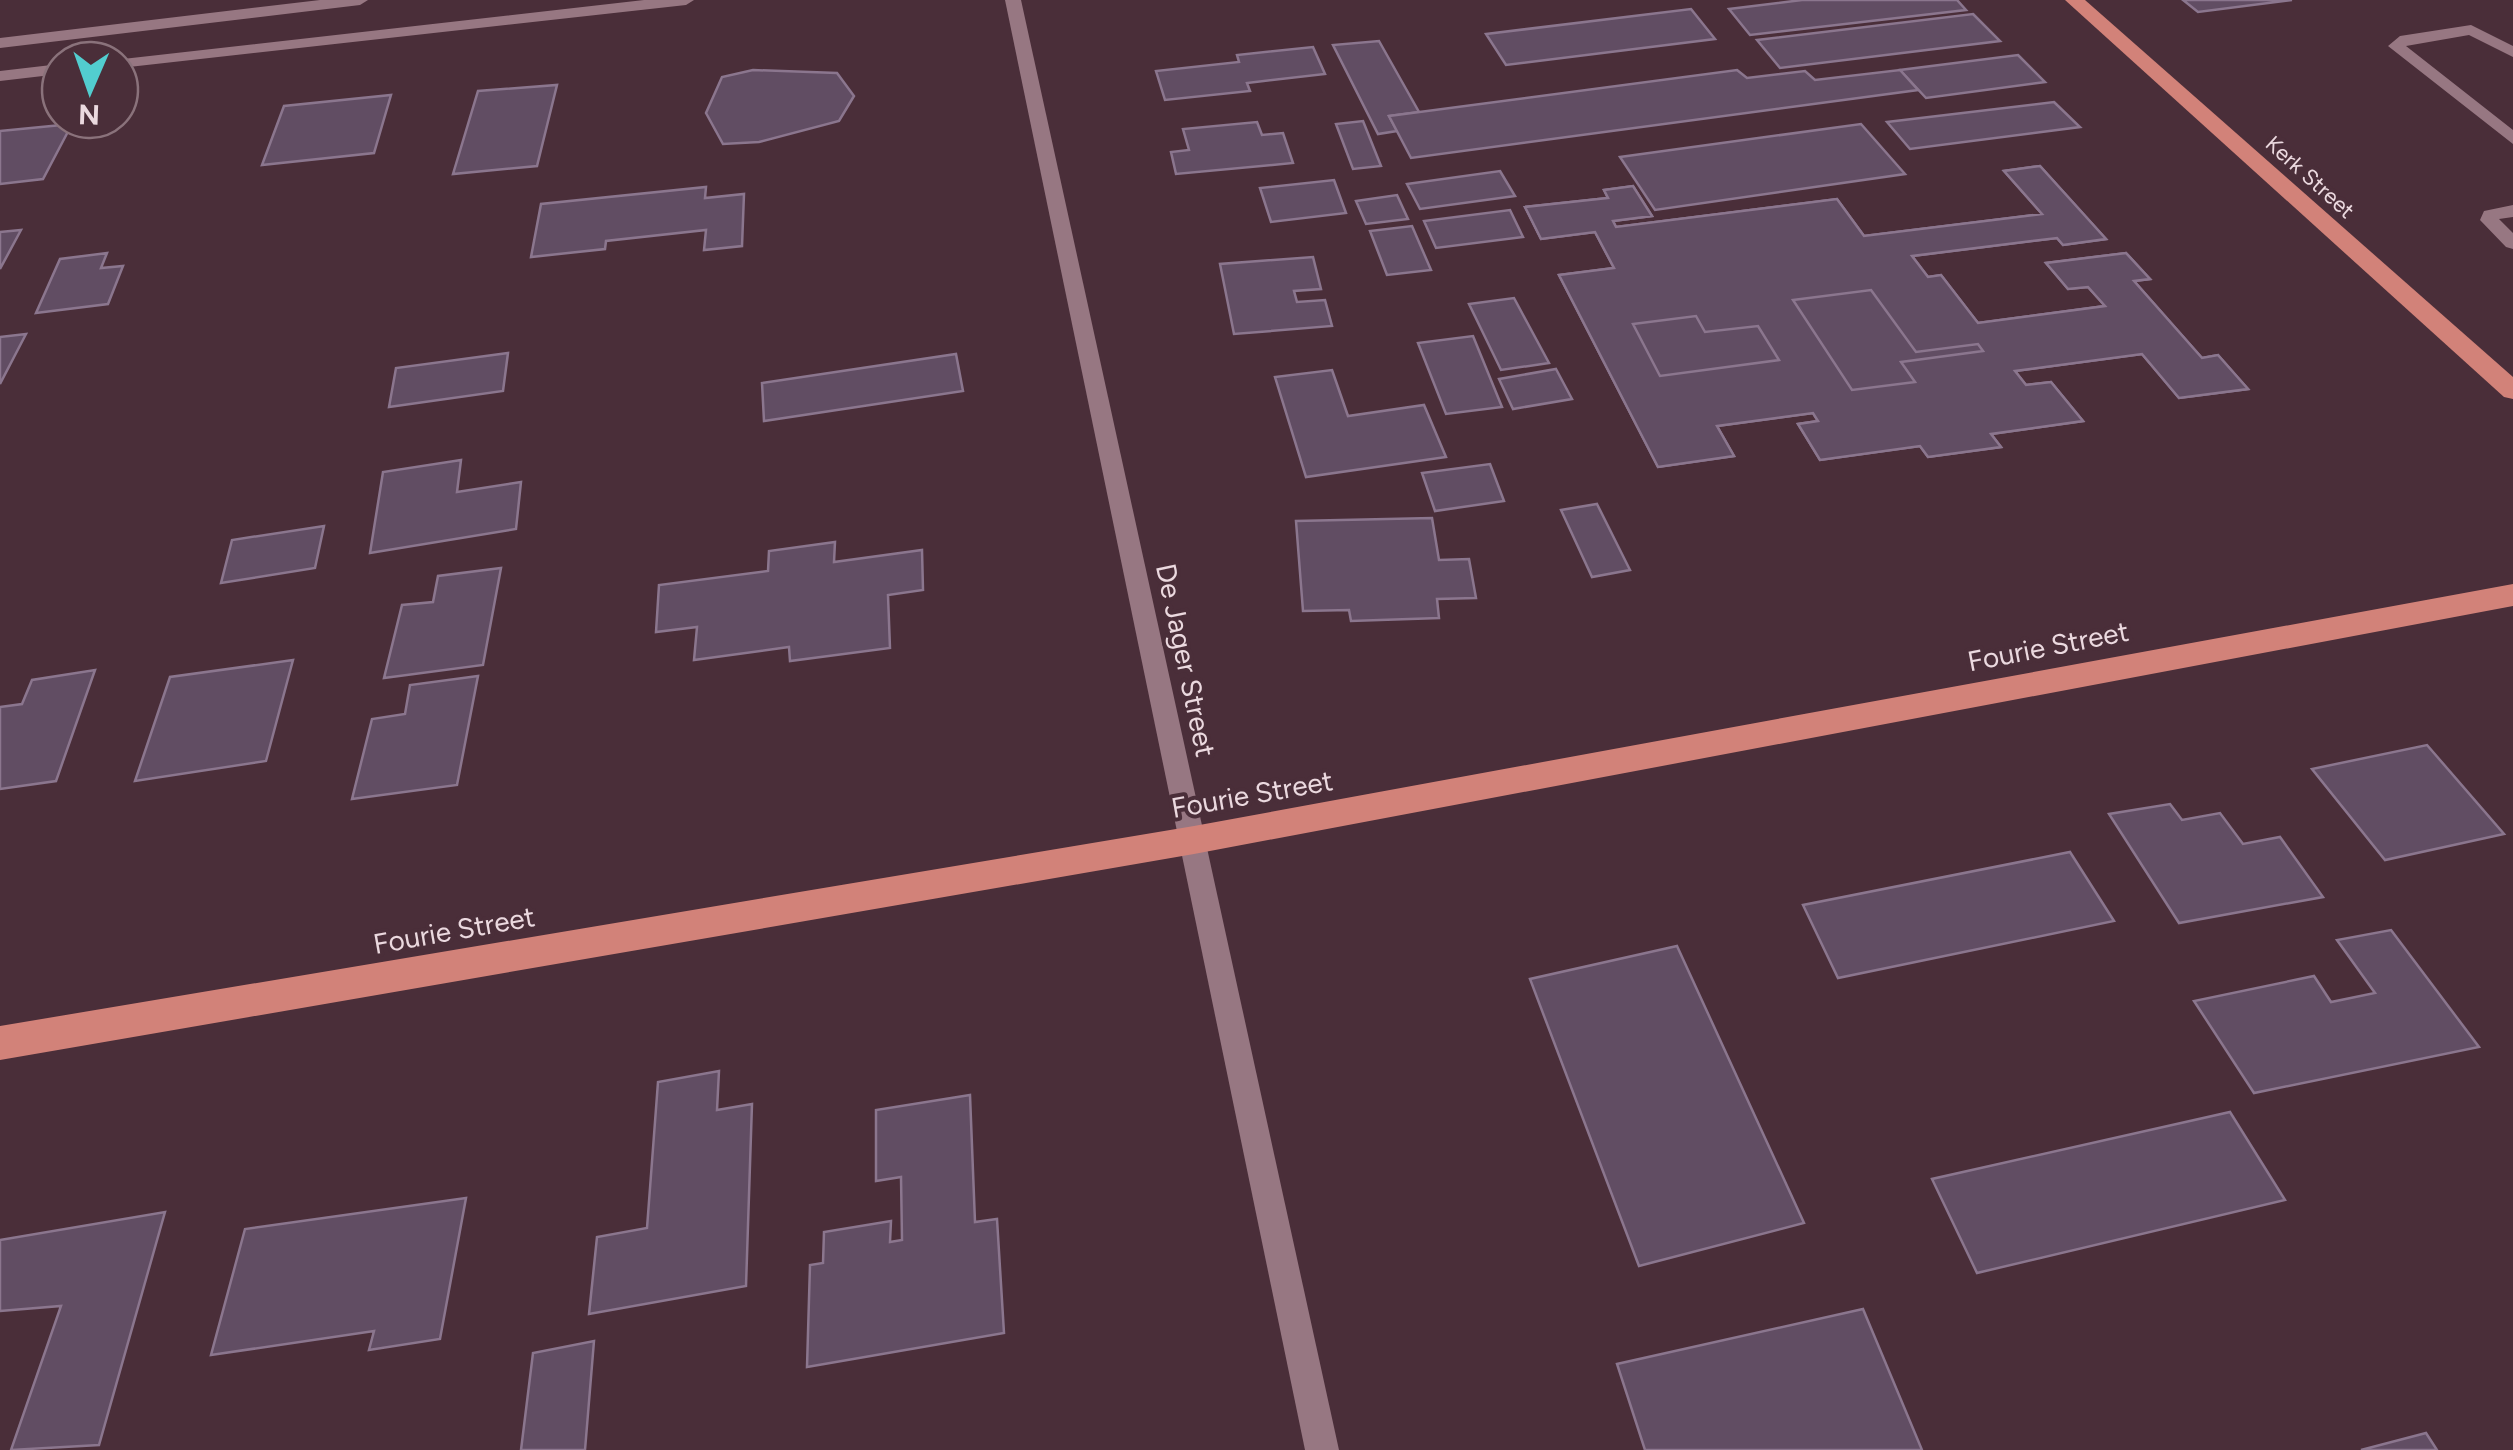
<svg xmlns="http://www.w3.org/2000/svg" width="2513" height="1450" font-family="Figtree,sans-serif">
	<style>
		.building { fill: #614d63; stroke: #8b768e; stroke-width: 2.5; fill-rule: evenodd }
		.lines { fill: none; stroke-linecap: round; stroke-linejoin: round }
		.lane { fill: #977782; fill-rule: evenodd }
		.street { fill: #977782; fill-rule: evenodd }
		.highway { fill: #d28279; fill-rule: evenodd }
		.labels { text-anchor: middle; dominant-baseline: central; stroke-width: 8; stroke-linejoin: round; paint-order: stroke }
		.far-street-label { font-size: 22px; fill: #ebd9df; stroke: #4a2e39 }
		.street-label { font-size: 28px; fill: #ebd9df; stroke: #4a2e39 }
	</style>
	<rect width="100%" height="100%" fill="#4a2e39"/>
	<g class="building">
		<path d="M1802,0H1957L1966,10L1750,35L1729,9Z"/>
		<path d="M2183,0H2292L2198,12Z"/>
		<path d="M1691,9L1715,39L1506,65L1486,34Z"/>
		<path d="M1973,14L2000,41L1780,68L1757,40Z"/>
		<path d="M1379,41L1419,112L1389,116L1397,131L1378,134L1333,45Z"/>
		<path d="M1313,47L1325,74L1247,83L1250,91L1165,100L1156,71L1239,62L1237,55Z"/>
		<path d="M2018,55L2045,82L1926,98L1900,70Z"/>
		<path d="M753,70L837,73L854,96L839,121L759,142L723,144L706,113L722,77Z"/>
		<path d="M1737,70L1747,78L1805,71L1815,80L1900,70L1918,90L1411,158L1389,116Z"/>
		<path d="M557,85L537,166L453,174L478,91Z"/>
		<path d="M391,95L374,153L262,165L284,106Z"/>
		<path d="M2054,102L2080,127L1910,149L1887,122Z"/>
		<path d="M1363,121L1381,166L1353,169L1336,124Z"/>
		<path d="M1257,122L1262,135L1283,133L1293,163L1176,174L1171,152L1189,150L1183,129Z"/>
		<path d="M72,124L43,179L0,184V131Z"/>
		<path d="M1861,124L1905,174L1655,210L1620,157Z"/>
		<path d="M2040,166L2106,239L2063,245L2057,238L1912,256L1928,277L1941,275L1978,323L2105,306L2088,287L2068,289L2046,263L2126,253L2150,279L2134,281L2202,358L2218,355L2248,389L2179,398L2142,354L2015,371L2026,385L2051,382L2083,421L1991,434L2001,447L1928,457L1920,446L1820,460L1798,424L1818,421L1813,413L1717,426L1734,456L1658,467L1559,275L1614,268L1595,232L1541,239L1525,207L1608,198L1604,190L1633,186L1652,216L1613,221L1616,227L1837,199L1864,236L2042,214L2004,171ZM1871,290L1916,352L1978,344L1983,351L1901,362L1915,382L1852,390L1793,300ZM1696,316L1705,332L1758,326L1779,360L1660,376L1633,324Z"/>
		<path d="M2040,166L2106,239L2063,245L2057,238L1912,256L1928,277L1941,275L1978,323L2105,306L2088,287L2068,289L2046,263L2126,253L2150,279L2134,281L2202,358L2218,355L2248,389L2179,398L2142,354L2015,371L2026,385L2051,382L2083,421L1991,434L2001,447L1928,457L1920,446L1820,460L1798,424L1818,421L1813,413L1717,426L1734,456L1658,467L1559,275L1614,268L1595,232L1541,239L1525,207L1608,198L1604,190L1633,186L1652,216L1613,221L1616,227L1837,199L1864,236L2042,214L2004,171Z"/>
		<path d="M1500,171L1515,196L1420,209L1407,184Z"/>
		<path d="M1334,180L1346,213L1271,222L1260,188Z"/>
		<path d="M706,187L705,198L744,194L742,246L704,250L706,230L606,241L605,249L531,257L541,204Z"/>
		<path d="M1397,195L1408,219L1366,224L1356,201Z"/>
		<path d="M1510,210L1523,237L1436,248L1424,221Z"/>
		<path d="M1412,226L1431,270L1387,275L1370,231Z"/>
		<path d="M21,230L0,269V232Z"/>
		<path d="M107,253L101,268L123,266L108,304L36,313L60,259Z"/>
		<path d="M1313,257L1321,289L1294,291L1297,302L1325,300L1332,326L1234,334L1220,264Z"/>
		<path d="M1871,290L1916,352L1978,344L1983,351L1901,362L1915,382L1852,390L1793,300Z"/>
		<path d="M1514,298L1549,363L1501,370L1469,304Z"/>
		<path d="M1696,316L1705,332L1758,326L1779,360L1660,376L1633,324Z"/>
		<path d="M26,334L0,384V337Z"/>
		<path d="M1473,336L1502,407L1446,414L1418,343Z"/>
		<path d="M508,353L503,391L389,407L396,368Z"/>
		<path d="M956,354L963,391L764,421L762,383Z"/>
		<path d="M1556,369L1572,399L1513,409L1499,379Z"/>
		<path d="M1332,370L1348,416L1424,405L1446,457L1306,477L1275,377Z"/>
		<path d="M461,460L457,492L521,482L516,529L370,553L383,472Z"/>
		<path d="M1490,464L1504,501L1435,511L1422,473Z"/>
		<path d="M1597,504L1630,570L1592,577L1561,510Z"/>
		<path d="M1432,518L1439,560L1469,559L1476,598L1437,599L1439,618L1351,621L1349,610L1303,611L1296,521Z"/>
		<path d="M324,526L315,568L221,583L232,540Z"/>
		<path d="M835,542L834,562L922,550L923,590L888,595L890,648L790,661L789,647L694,660L697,627L656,632L659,585L768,571L769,551Z"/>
		<path d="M501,568L483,665L384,678L402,605L433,602L438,576Z"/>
		<path d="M293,660L266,761L135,781L170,677Z"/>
		<path d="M95,670L56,781L0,789V707L22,704L32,680Z"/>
		<path d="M478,676L457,785L352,799L372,719L405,714L410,685Z"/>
		<path d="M2427,745L2504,834L2385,860L2312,769Z"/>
		<path d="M2170,804L2182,820L2220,813L2243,844L2280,837L2323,897L2179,923L2109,814Z"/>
		<path d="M2070,852L2114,921L1838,978L1803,905Z"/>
		<path d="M2391,930L2479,1047L2254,1093L2194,1001L2314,976L2331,1002L2375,993L2337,940Z"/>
		<path d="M1677,946L1804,1223L1639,1266L1530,979Z"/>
		<path d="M719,1071L717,1110L752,1104L746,1286L589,1314L597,1237L647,1228L658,1082Z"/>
		<path d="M970,1095L975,1222L997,1219L1004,1333L807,1367L810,1265L823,1263L824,1232L891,1221L890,1242L902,1240L901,1177L876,1181V1110Z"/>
		<path d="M2230,1112L2285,1200L1977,1273L1932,1179Z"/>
		<path d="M466,1198L440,1339L369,1350L374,1331L211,1355L245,1229Z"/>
		<path d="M165,1212L99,1445L11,1450L61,1306L0,1311V1240Z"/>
		<path d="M1863,1309L1922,1450H1645L1617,1364Z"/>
		<path d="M594,1341L585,1450H521L533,1353Z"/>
		<path d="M2426,1433L2437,1450H2361Z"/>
	</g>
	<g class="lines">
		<g class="lane">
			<path d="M2471,25L2513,46V57L2469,35L2406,46L2513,130V144L2388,46L2400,36Z"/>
			<path d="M2513,205V217L2499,219L2513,233V249L2506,247L2480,220L2484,211Z"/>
		</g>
		<g class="street">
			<path d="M320,0H368L360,5L0,48V38Z"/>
			<path d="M644,0H694L686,5L120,68V60H114Z"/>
			<path d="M1005,0H1021L1339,1450H1305Z"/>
			<path d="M60,64V74L0,81V71Z"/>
		</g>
		<g class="highway">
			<path d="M2065,0H2085L2513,377V399L2504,397Z"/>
			<path d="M2513,584V606L1194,854L0,1060V1026L1194,826Z"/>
		</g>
	</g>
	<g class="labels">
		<g class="far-street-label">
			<text transform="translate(2310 177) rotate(42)">Kerk Street</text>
		</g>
		<g class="street-label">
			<text transform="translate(2048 646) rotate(-11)">Fourie Street</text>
			<text transform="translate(1186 660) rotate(78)">De Jager Street</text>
			<text transform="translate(1252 794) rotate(-10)">Fourie Street</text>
			<text transform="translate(454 930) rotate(-10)">Fourie Street</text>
		</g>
	</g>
	<g transform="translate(90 90) rotate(182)"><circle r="48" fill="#4a2e39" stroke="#8a727b" stroke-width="2.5"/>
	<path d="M0-8L18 38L0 25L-18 38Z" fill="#52cdcf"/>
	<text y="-15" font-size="28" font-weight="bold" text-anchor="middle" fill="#ebd9df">N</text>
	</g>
</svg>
